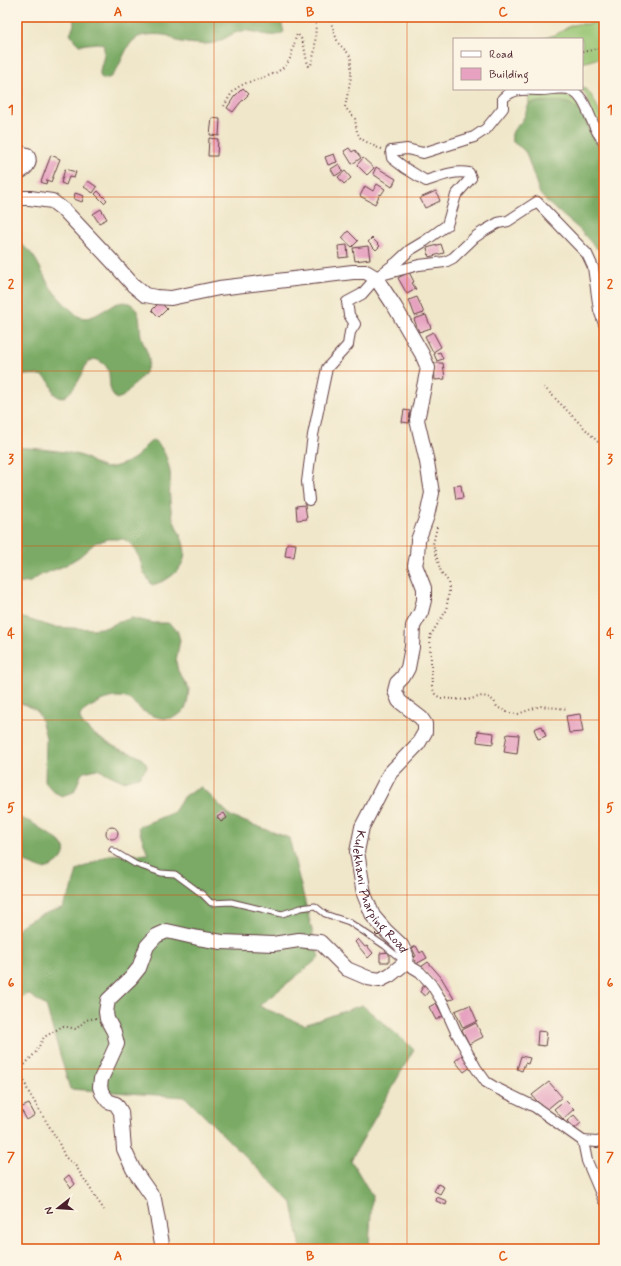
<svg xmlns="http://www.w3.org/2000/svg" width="621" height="1266" font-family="Mynerve,sans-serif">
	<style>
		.green { fill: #98c573; stroke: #71724f }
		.forest { fill: #7aaa65; stroke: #626448 }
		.building { fill: #e6a2c0 }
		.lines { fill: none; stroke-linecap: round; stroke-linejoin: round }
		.lane-casing { stroke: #633d43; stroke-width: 7 }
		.street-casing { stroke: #633d43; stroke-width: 12 }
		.secondary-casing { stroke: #633d43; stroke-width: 16 }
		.path { stroke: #633d43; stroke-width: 2; stroke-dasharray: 1 3; stroke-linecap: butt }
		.lane { stroke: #fff; stroke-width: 5 }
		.street { stroke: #fff; stroke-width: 10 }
		.secondary { stroke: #fff; stroke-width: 14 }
		.grid { fill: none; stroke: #e0560e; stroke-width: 1; stroke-opacity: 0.55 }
		.labels { text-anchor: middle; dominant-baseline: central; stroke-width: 4; stroke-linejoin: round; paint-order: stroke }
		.street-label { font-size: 13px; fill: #4a1f2b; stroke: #fcf5e5 }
		.neatline { fill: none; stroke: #e0560e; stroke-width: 1.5 }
		.grid-label { font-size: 13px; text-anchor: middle; font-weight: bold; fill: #e0560e }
	</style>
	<rect width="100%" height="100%" fill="#fcf5e5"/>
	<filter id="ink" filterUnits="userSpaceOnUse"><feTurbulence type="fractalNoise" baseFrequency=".025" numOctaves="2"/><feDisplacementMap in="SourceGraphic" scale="8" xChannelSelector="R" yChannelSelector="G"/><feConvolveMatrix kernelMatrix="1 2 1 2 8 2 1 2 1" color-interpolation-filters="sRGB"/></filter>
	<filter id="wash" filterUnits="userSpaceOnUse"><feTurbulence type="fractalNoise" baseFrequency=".012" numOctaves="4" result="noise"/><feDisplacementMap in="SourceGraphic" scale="16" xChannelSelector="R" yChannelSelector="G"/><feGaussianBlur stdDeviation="0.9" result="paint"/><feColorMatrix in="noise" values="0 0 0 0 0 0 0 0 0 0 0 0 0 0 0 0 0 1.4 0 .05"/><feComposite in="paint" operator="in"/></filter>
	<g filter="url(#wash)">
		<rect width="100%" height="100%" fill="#f0e7ca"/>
		<g class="green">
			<path d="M602,17H604V55L596,59L582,63V39H542L557,34L570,26L577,24H590Z"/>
			<path d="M582,86C585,89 589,92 591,95C598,105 604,124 604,135C601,132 598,128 596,125C590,112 591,99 581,89H582Z"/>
			<path d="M528,94L566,96C586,101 588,136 604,149V153L596,145L582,114L570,104L540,102L529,104Z"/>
		</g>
		<g class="forest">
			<path d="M72,17H280L284,32C270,41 257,29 242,31C234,32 227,38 219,41C214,44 207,44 201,44C194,44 184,43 177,41C174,40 171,37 169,36C161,34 149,34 141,36C120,43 122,81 102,79C95,70 108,59 103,44L97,43L79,45L75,41L70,33C73,28 76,23 72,17Z"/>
			<path d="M540,102C549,102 563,100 571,105C589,114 588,141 604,153V251L596,248L579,229L547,202L540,194L526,153C522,147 517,146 512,141C510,128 518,128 523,119C526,115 526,109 529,104Z"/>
			<path d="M17,242C39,255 38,268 51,288C56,295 62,301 69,308C72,310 75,314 78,316C95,325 112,297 129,303C142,309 139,325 141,336C142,343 148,351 149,359C150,372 136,382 128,391C126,393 124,396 122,397C120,398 118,398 116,399C102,383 119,368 95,359L87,362C83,373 74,394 61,398L54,394C49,371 37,374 17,376Z"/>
			<path d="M153,440C164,446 168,461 170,472C171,476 170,480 170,484C169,495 170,507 173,518C177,531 188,545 184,559C179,574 166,581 152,585L144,573L139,557L131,544L124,539H108L95,543L79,557L64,566L41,575L30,582L17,584V447C37,449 63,450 82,456C92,460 101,471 113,467C118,466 135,460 138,455C143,449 146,445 153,440Z"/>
			<path d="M17,616L53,627L92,629L109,627L116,623L132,618L153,623H168L177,630L180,640L176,661L178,671L189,689C188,695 188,702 186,707C176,724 157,719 143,711C137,707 132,700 126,698C114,695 104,699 94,705C90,707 82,711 80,716C78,727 109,744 117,748C126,752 135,753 142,759C145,761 146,763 147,767L139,777L123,781L97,769L84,772L81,775L74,792L62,796L54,792L45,782L46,738L41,719L36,710L21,703L17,704Z"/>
			<path d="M201,787L232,817L289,838L319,958L259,1006L304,1025L362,1005L414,1049L351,1160L372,1196L369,1247L372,1249H301L292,1203L185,1097L70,1089L46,1006L28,994L20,998L17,994V929C30,918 45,913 62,908L72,889L77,870L109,855L148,854L138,827L174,812L184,796Z"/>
			<path d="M17,817L31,822L59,841L65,849C64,861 54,867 43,869L27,863L17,857Z"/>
		</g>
		<g id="blocks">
			<g class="building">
				<path d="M243,88L249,94L240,103L233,112L227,108L234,97Z"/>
				<path d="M212,118L220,119L219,136L210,135Z"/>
				<path d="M209,138L218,139L217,156H208Z"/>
				<path d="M349,148L352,152L355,150L361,158L352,164L344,151Z"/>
				<path d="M334,154L337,162L328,165L325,157Z"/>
				<path d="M51,155L60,159L51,182L47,180L46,184L41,182Z"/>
				<path d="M363,158L374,168L367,175L357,165Z"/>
				<path d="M339,164L343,171L335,176L331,169Z"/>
				<path d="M376,167L396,179L392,187L373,174Z"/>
				<path d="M65,169L76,172L74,178L69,177L66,185L61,183Z"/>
				<path d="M345,171L351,178L344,184L338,177Z"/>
				<path d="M88,181L97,187L93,193L84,187Z"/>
				<path d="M377,184L385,189L381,195L380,194L375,204L360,196L365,186L373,191Z"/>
				<path d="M98,191L107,200L104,203L95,194Z"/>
				<path d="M436,191L440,201L425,208L420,198Z"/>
				<path d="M75,193L84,196L82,202L74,199Z"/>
				<path d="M101,209L107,219L99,223L93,214Z"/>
				<path d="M348,231L358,241L352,247L342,238Z"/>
				<path d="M372,238L380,246L376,250L368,242Z"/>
				<path d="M441,244L444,253L429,257L427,248Z"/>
				<path d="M347,245L348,257L339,258L338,246Z"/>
				<path d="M368,246L370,259L355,261L353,248Z"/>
				<path d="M409,272L414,282L412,283L416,289L407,294L398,278Z"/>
				<path d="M417,297L424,313L415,316L409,300Z"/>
				<path d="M160,302L167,309L159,317L152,310Z"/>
				<path d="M426,315L431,328L419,332L414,319Z"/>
				<path d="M433,332L441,347L433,352L425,336Z"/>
				<path d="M440,352L443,359L437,361L434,354Z"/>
				<path d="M434,363H443L445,379L435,380Z"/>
				<path d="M404,410L410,411L409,423L402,422Z"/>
				<path d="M461,485L463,498L456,499L454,486Z"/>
				<path d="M305,505L307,519L297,520L296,506Z"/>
				<path d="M287,543L296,544L294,557L285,556Z"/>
				<path d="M580,714L583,732L569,733L566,716Z"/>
				<path d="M542,726L546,736L538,739L534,729Z"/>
				<path d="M478,731L494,733L493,744L477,742Z"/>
				<path d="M507,734L519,735L517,754L504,752Z"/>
				<path d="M224,813L227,818L221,822L217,817Z"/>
				<circle cx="112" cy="833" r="6"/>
				<path d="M358,939L365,947L367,946L373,953L368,958L355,942Z"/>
				<path d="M416,946L420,953L423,951L427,958L416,964L413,957L416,956L412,948Z"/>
				<path d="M389,952V962H380V953Z"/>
				<path d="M428,962L441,977L454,999L448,1000L435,982L421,967Z"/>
				<path d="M424,985L430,989L425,996L420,992Z"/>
				<path d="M436,1003L443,1016L436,1020L429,1007Z"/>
				<path d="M470,1005L477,1021L463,1028L455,1011Z"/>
				<path d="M476,1023L483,1037L469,1044L462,1030Z"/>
				<path d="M538,1031L547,1032L545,1046L537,1045Z"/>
				<path d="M462,1055L472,1066L464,1072L455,1061Z"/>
				<path d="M521,1056L530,1058L528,1064L525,1063L522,1071L517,1069Z"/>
				<path d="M549,1082L562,1097L545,1111L532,1095Z"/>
				<path d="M565,1100L574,1109L563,1119L554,1109Z"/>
				<path d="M29,1104L35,1115L27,1120L20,1108Z"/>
				<path d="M574,1115L581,1123L574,1129L567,1121Z"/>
				<path d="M69,1175L75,1184L71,1188L64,1179Z"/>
				<path d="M438,1184L444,1187L440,1194L434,1191Z"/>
				<path d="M437,1197L447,1201L446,1205L436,1201Z"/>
			</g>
		</g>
	</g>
	<g filter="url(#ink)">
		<use href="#blocks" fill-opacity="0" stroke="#633d43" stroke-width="1"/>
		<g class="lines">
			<defs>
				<path id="lane" d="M112,850L135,864L161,873L175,874L202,894L211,903L231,902L282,914L301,908L315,906L325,914L349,922L385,946L403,961"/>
				<g id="street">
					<path d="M385,274L419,265L445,262L453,258L475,237L484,231L498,223L508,221L537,202L587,254L593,267L599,310L604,324"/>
					<path d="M309,500L307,482L313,435L327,368L348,345L350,332L355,324L349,315L347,302L362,294L376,278L397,262L410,250L425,241L447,225L456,195L471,178L469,173C454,170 441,176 426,181L405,168L392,158L391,151L407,149L423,153L474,137L486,129L503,108V98C516,87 524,90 540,90C549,90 560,87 568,89C589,95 589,127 604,141"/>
					<path d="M405,963L420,972L431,984L443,1003L456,1032L476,1068L486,1082L496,1088L535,1107L583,1141L597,1142L604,1140"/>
					<path d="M583,1141L587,1161L604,1201"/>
				</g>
				<g id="secondary">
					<path d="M17,152L27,155C32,163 25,170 17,173"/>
					<path id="s1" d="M17,198H30L52,201L65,211L111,260L133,285L145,295L156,297L171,298L219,288L353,272H366L376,278L395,307L422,354L428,368L417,420L427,462L432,493L427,516L418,540L417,556L415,565L424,588V600L421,612L413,626L412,647L408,668L403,677L397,683L395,691L399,701L421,718L425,724V732L418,744L390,773L362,827L357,852L364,894L373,916L385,930L401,945L406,955L405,963L390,975L380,980L368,978L347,969L320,942L307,941L299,940L273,944L222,942L198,938L167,931L156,936L147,946L139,968L131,978L108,1000L106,1012L107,1019L114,1032L117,1044L101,1079L100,1087L102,1093L108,1101L116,1104L121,1112L124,1149L133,1169L154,1199L163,1249"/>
				</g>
			</defs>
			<use href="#lane" class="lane-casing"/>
			<use href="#street" class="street-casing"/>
			<use href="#secondary" class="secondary-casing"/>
			<g class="path">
				<path d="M329,17L338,43L349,54L351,59V77L345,107L355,119L357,132L361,139L378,148L382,149"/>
				<path d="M582,52L604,48"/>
				<path d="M224,106C228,100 231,92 237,88C251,78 272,79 285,66C293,58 293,44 297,34C306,40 304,57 309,66L311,65L315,50L316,17"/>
				<path d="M544,387L599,443L604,446"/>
				<path d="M437,527L433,544L441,572L448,581L449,591L446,611L430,636L432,687L435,694L440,698L467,700L482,696L488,697L494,701L497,707L509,713L518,714L540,706L567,709"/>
				<path d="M96,1018L86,1020L76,1029L63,1026L44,1037L36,1052L20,1070L28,1091L58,1141L65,1157L75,1165L104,1210"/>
			</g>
			<use href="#lane" class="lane"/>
			<use href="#street" class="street"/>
			<use href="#secondary" class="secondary"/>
		</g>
	</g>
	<path class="grid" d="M214,17V1249M407,17V1249M17,197H604M17,371H604M17,546H604M17,720H604M17,895H604M17,1069H604"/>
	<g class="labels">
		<g class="street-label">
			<text stroke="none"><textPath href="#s1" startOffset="1084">Kulekhani Pharping Road</textPath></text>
		</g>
	</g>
	<rect width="621" height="1266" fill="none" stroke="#fcf5e5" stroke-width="44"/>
	<rect x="453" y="38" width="130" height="52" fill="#fcf5e5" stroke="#b59f9b"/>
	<rect x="461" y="51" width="20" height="6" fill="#ffffff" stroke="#b59f9b"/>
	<text x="489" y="58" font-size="12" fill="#4a1f2b">Road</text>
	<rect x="461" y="68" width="20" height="12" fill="#e6a2c0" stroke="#b59f9b"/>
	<text x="489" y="78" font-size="12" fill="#4a1f2b">Building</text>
	<g transform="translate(58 1208) rotate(253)" stroke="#fcf5e5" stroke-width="3" paint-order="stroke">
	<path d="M0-3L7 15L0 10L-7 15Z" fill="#4a1f2b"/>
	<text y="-6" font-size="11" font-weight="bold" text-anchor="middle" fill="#4a1f2b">N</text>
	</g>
	<rect x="22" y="22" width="577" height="1222" class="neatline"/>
	<g class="grid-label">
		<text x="118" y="16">A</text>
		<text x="310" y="16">B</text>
		<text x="503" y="16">C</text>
		<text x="11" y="114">1</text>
		<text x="610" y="114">1</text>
		<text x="11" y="288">2</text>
		<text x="610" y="288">2</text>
		<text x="11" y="463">3</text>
		<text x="610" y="463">3</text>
		<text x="11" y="638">4</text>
		<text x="610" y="638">4</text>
		<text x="11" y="812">5</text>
		<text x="610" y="812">5</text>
		<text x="11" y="987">6</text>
		<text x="610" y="987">6</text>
		<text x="11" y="1161">7</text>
		<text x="610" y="1161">7</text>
		<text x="118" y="1260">A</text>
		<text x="310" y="1260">B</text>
		<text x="503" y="1260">C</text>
	</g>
</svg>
